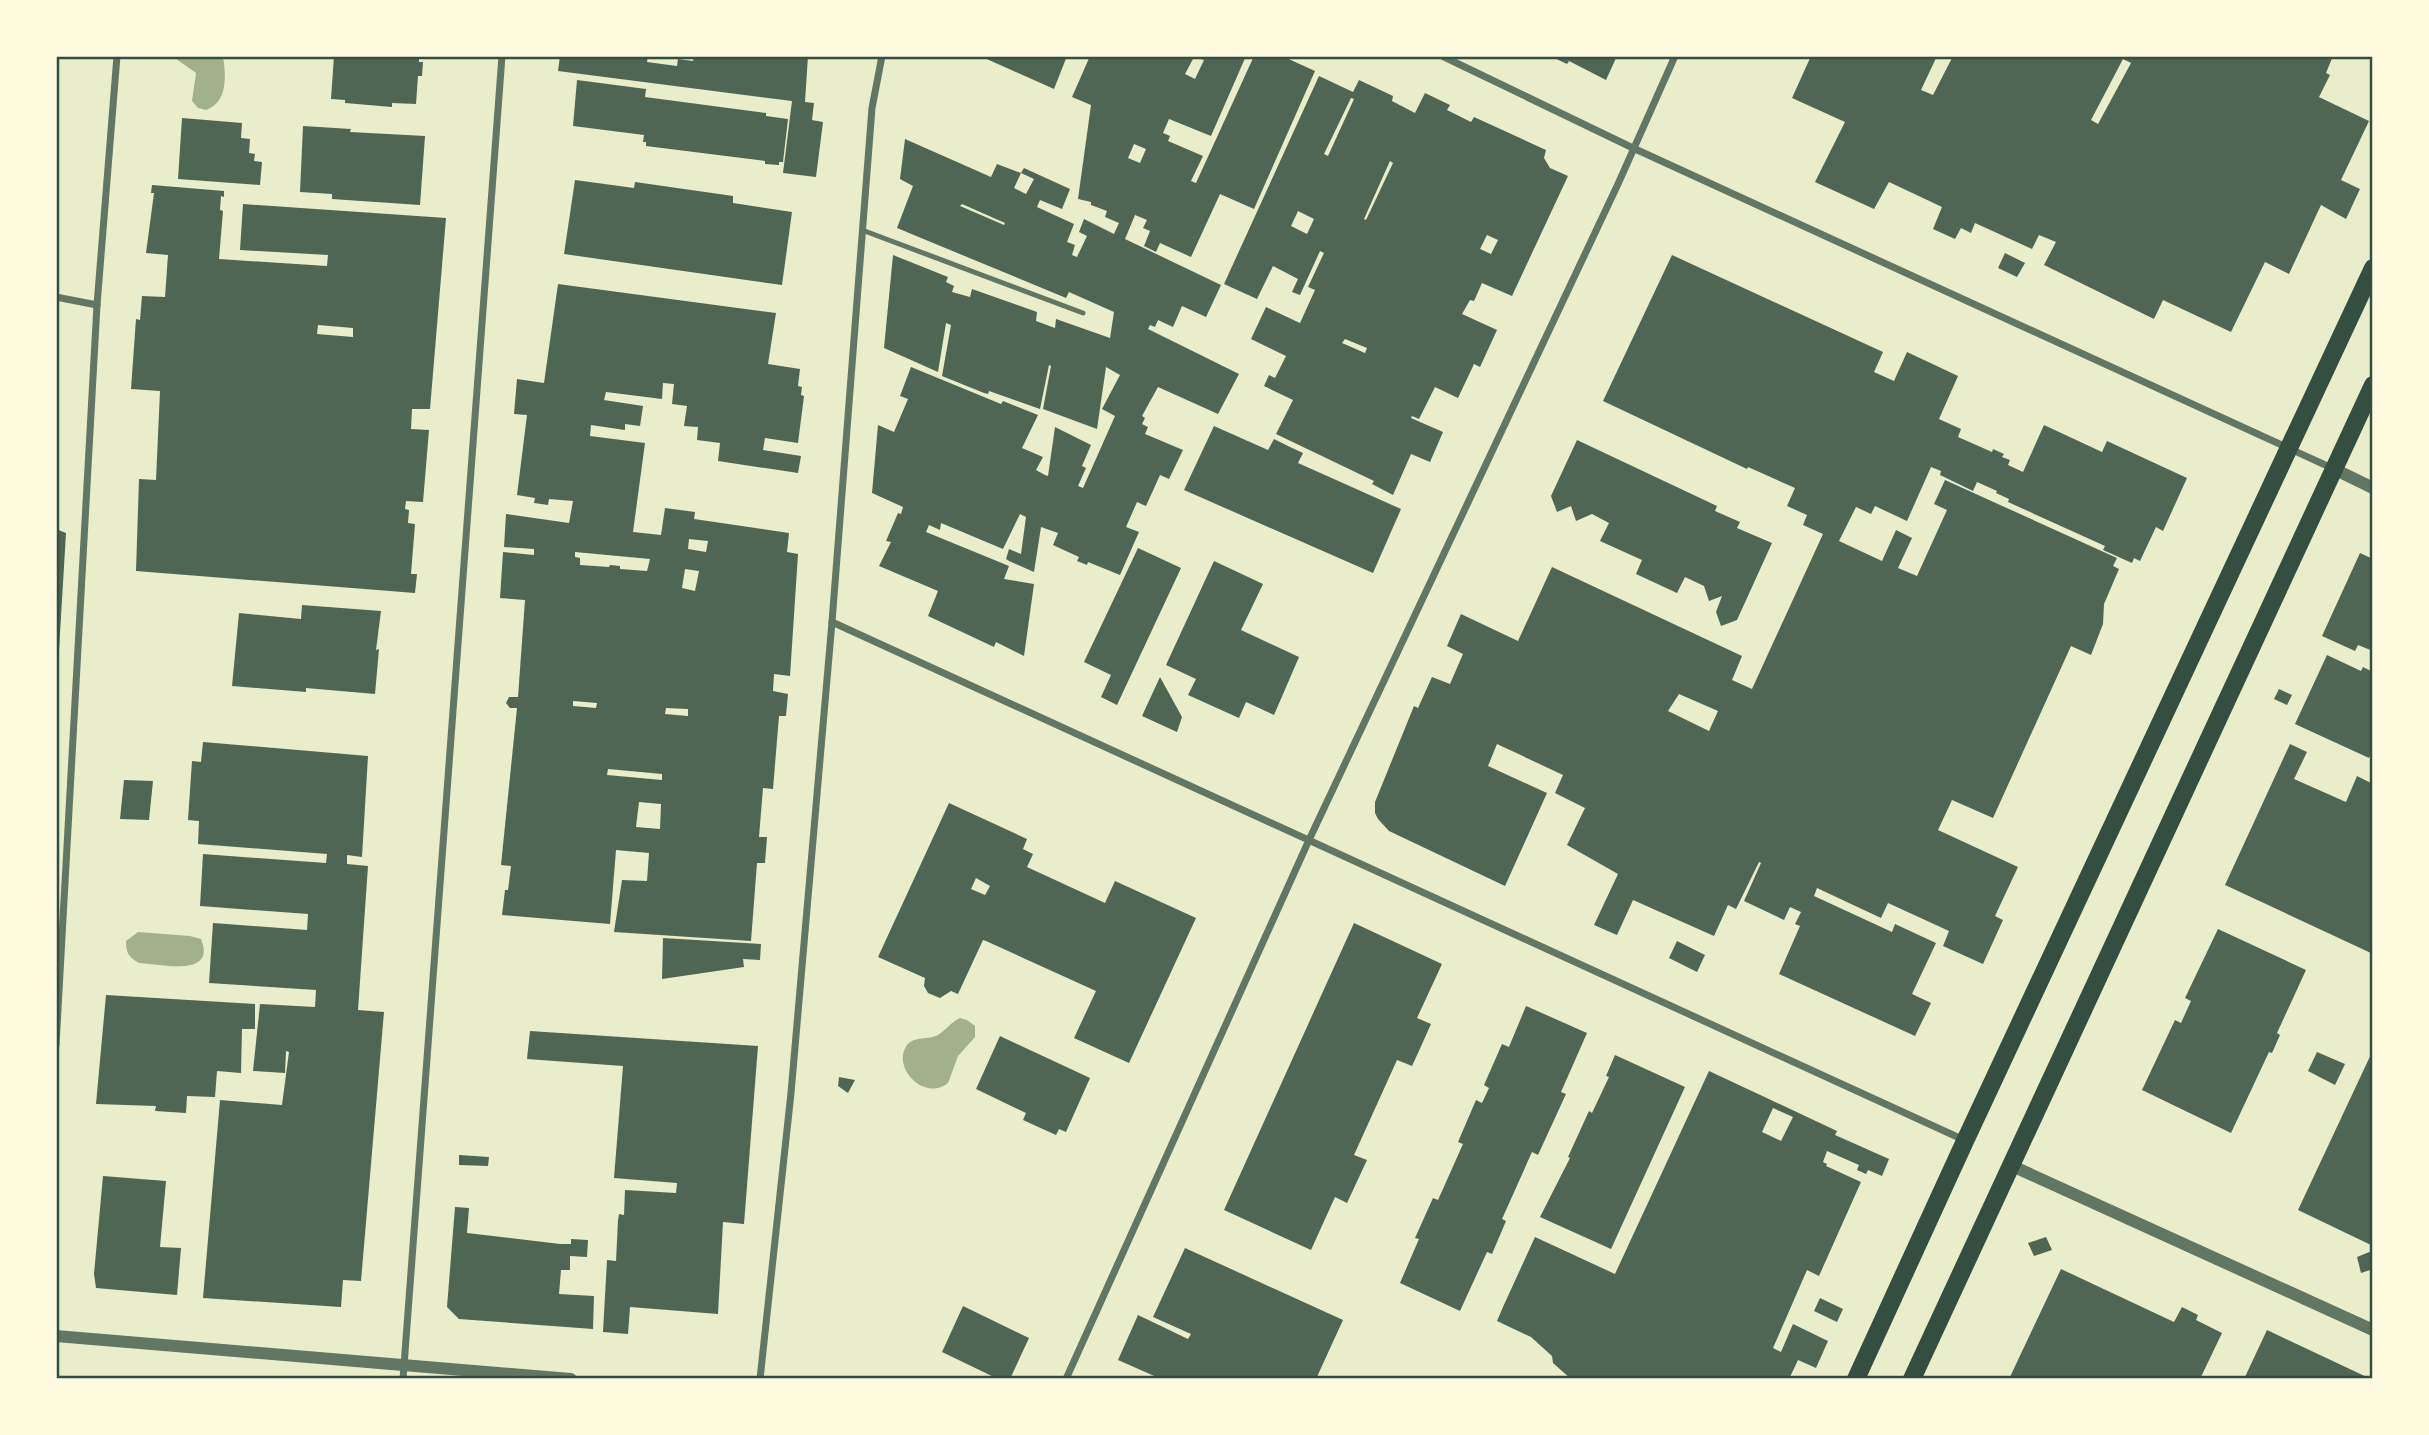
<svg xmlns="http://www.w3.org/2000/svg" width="2429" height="1435" font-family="'Noto Serif',serif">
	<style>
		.water { fill: #a3b18a }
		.building { fill: #4f6655; fill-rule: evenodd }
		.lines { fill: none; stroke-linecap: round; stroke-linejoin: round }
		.service { stroke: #617663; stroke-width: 5 }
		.minor { stroke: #617663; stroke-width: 7 }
		.tertiary { stroke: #617663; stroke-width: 12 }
		.primary { stroke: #344e41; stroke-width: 18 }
		.neatline { fill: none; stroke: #344e41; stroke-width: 2.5 }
	</style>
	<rect width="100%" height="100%" fill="#e9edc9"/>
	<g class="water">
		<path d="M172,56H223C226,76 228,102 206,110L198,108L192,101L196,73Z"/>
		<path d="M138,932L190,936L201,939C217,978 160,964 139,963C128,957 126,952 126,941Z"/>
		<path d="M960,1018L967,1020L975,1026V1037L958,1056L948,1083C924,1102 891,1067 907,1045C914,1036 929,1040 938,1035C946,1030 951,1022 960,1018Z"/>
	</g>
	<g class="building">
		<path d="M334,56H419V62H423L422,76H418L416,104L392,103V107L345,103V100L331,99Z"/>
		<path d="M560,56H648L647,62L677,66L678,59L693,61L694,56H808L805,102L814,103L812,120L823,122L816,177L783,173L792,101L558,71Z"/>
		<path d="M980,56H1067L1054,89Z"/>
		<path d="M1090,56H1246L1211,136L1169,119L1163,133L1170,136L1168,141L1203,156L1191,181L1196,183L1254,56H1282L1315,71L1254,209L1220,194L1191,257L1160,243L1156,252L1144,246L1150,231L1143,228L1147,220L1135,215L1125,239L1221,285L1206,317L1182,306L1173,327L1158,320L1155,327L1150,325L1148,329L1239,374L1218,414L1158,387L1142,416L1145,418L1142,424L1148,427L1145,434L1183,450L1169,479L1160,475L1146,506L1137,502L1126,527L1139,532L1120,575L1088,562L1087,565L1077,561L1079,557L1053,545L1058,533L1041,527L1034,572L1009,561L1006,559L1009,549L1021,554L1026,517L1020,514L1003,549L941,523L940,530L929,525L926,532L1009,566L1004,579L1034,584L1024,656L996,642L994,647L928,616L938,591L879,566L891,542L886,541L898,513L901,514L903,507L872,493L878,425L894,432L908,399L900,396L911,367L1001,404L1003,401L1038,415L1022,448L1043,457L1036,470L1045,475L1048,476L1055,427L1091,445L1082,466L1086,468L1078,486L1083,488L1115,416L1102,409L1120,375L1106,367L1097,429L1043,409L1051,366L1049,365L1040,409L989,391L988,394L984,393L942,376L951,325L946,323L938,372L884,348L893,255L948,277L946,282L954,286L952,292L970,297L972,289L1037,312L1036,321L1055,328L1056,319L1110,338L1114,312L1069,292L1066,298L897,228L913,186L900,179L905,139L991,177L997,164L1021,173L1014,188L1026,194L1034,179L1021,173L1024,168L1070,189L1062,209L1040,200L1037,207L1074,224L1067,242L1075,245L1072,255L1077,257L1087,236L1079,232L1084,219L1114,234L1119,223L1105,217L1107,211L1091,205V202L1078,199L1091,105L1072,97ZM1194,57L1204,60L1195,79L1185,74ZM1134,144L1146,149L1140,163L1128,158ZM962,204L1005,223L1004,225L960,206Z"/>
		<path d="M1550,56H1617L1606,80L1569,61L1567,64Z"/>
		<path d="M1811,56H1937L1921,90L1933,95L1953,56H2333L2326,73L2330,75L2319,97L2369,121L2341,180L2360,189L2346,219L2321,205L2289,274L2265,262L2231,332L2163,300L2154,319L2044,265L2056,242L2039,235L2032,249L1975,223L1971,233L1961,228L1955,239L1933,229L1942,207L1889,182L1874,209L1815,182L1845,122L1792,98ZM2123,59L2131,63L2098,124L2091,120Z"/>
		<path d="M1319,76L1353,92L1359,80L1393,96L1392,101L1415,113L1425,93L1450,105L1447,110L1471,122L1474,117L1546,150L1544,158L1550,168L1568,176L1512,296L1482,283L1474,301L1470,300L1462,314L1497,330L1480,367L1474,364L1458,398L1435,387L1419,419L1412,416L1411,418L1443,432L1430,462L1411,454L1393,495L1372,484L1374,481L1276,434L1293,400L1264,386L1269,375L1275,378L1286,356L1251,339L1266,307L1300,323L1315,290L1308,287L1324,253L1320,251L1300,295L1292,292L1298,279L1273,266L1257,299L1224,284ZM1351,98L1354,99L1328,156L1324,154ZM1390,161L1393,163L1366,220L1364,219ZM1298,211L1314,219L1307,234L1291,226ZM1487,235L1498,240L1491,254L1480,249ZM1345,339L1367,348L1365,353L1342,343Z"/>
		<path d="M577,80L646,89L645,97L766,113V116L788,119L783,162H779V165L765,164V161L646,146V142H643L644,135L573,126Z"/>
		<path d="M182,118L242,123L241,138L250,139L249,153L255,154L254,161L262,162L260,185L178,179Z"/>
		<path d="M303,126L351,129L350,132L425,136L420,205L332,199V194L300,192Z"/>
		<path d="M575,180L634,188L635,182L733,196V203L792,212L782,285L564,254Z"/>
		<path d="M152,185L224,191V197L221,196L220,210L223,211L219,259L327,266L328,255L240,250L243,204L446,218L430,409H412L411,429L429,430L423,502L406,501L405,509L409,510L408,523L415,524L411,574H417L415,593L136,571L139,479L156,480L160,391L131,389L136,319L140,320L142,296L165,297L168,255L146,253L154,193H151ZM318,325L353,328V337L317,334Z"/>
		<path d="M2005,253L2025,263L2017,277L1998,268Z"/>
		<path d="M1672,255L1883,352L1874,372L1894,381L1907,352L1958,376L1939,419L1961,429L1958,437L1992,452L1993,449L2004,454L2002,457L2010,460L2008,465L2023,472L2044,425L2102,452L2107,441L2187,478L2163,531L2156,527L2140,561L2134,558L2132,563L2103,550L2105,546L2008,502L2009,499L1996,493L1997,491L1977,482L1973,491L1940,475L1941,471L1931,467L1907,521L1875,506L1871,514L1856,507L1839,541L1882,561L1896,530L1912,538L1898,568L1917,576L1947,510L1934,504L1945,480L2117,558L2113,566L2119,569L2104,604L2103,624L2091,655L2071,646L1993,818L1952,800L1938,830L2018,867L1995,916L2003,920L1983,964L1943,946L1949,931L1888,903L1881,918L1817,888L1814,896L1892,932L1895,924L1936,943L1912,994L1931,1003L1915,1036L1779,974L1800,926L1795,924L1801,912L1790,907L1784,920L1744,901L1761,863L1759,862L1736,909L1728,905L1714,936L1633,900L1617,935L1594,925L1618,874L1567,845L1585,808L1555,793L1563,775L1497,744L1488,766L1547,793L1505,886L1389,831L1378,819L1375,813V802L1414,706L1418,708L1432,677L1450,684L1463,654L1447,646L1461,614L1518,641L1552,567L1742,656L1732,680L1752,689L1823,534L1803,525L1807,515L1787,506L1795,488L1748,467L1747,469L1603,401ZM1679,694L1718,711L1709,731L1668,711Z"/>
		<path d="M558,284L776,313L768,364L800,369L798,386L802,387L801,395L804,396L798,443L765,438L763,450L801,456L798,473L718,461L720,443L697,440L698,427L684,426L687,406L672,404L674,384L663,383L662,399L606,392L604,400L643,406L640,426L625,424V430L591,425L590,436L645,443L633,532L661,535L665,508L695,512L694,519L789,533L787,552L798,554L790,676L774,674L773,691L788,694L786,716H779L773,789L763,788L759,837H767L765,863H757L751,941L614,932L622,880L647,881L649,853L616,850L610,924L502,915L505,890H508L511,866L501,865L517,708H510L506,703L509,697H518L525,600L500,598L503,552L534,555V549L504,547L506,514L569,523L573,501L549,499L548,505L534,503L535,498L517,495L527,415L514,414L517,379L544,383ZM689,539L708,541L706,552L688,549ZM575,552L650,559L647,571L620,569V566L610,565L609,567L580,565V558L575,557ZM685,569L699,571L695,591L682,588ZM573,701L597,703L596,708L573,706ZM666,708L688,709V716L665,714ZM608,769L662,774V780L607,775ZM639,802L661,804L660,829L636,827Z"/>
		<path d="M1214,426L1268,450L1274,439L1290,447L1303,453L1298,463L1401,509L1373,573L1184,490Z"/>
		<path d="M1577,440L1717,506L1715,511L1740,522L1737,528L1772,543L1737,620L1721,626L1716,612L1722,596L1709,601L1704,586L1685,577L1677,593L1636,574L1642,560L1600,541L1609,523L1592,514L1576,521L1571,506L1557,512L1551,496Z"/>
		<path d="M56,529L66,533L59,650L56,649Z"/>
		<path d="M1138,548L1181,568L1117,705L1101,697L1111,675L1084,662Z"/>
		<path d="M2360,553L2373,559V651L2358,645L2355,651L2322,636Z"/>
		<path d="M1214,561L1263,584L1241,630L1299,657L1274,715L1246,702L1239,718L1188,695L1196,679L1166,665Z"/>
		<path d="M302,605L381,611L376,650L379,649L375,694L306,688V692L232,686L239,613L301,619Z"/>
		<path d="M2327,655L2361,671L2363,667L2373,672V749L2369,758L2295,724Z"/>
		<path d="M1160,677L1182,717L1177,732L1142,716Z"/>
		<path d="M2279,689L2292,695L2287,705L2274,699Z"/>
		<path d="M203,742L368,756L362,857L347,855V864L368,866L358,1010L384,1012L361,1281L343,1280L341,1307L203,1298L220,1100L282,1105L289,1052L286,1051L285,1073L253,1071L260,1004L315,1007L316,990L209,983L213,923L307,930L308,914L200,906L203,854L326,863L327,854L198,844L199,821L188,820L192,761L201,762Z"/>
		<path d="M2290,744L2307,752L2294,779L2346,802L2357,776L2373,784V954L2225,885Z"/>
		<path d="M124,780L153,781L149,820L120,819Z"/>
		<path d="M949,803L1027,839L1023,849L1033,854L1027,867L1105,903L1115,881L1196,918L1129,1063L1074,1038L1096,991L986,941L983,940L958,994L951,991L940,998L928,993L924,986L925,978L878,957ZM976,878L990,886L985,895L971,889Z"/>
		<path d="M1354,923L1442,964L1417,1018L1431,1024L1418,1053L1412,1066L1397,1060L1354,1155L1367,1160L1347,1203L1335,1197L1311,1250L1224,1210Z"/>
		<path d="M2218,929L2306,970L2277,1033L2280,1035L2272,1053L2269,1052L2231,1133L2142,1090L2175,1020L2181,1023L2191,1001L2185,998Z"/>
		<path d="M663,938L761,944L760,960L743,959L744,967L662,979Z"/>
		<path d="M1677,941L1705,955L1697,972L1669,958Z"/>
		<path d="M106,995L255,1004V1029H242L241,1073L217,1071L215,1097L187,1096L186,1113L155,1111L156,1106L96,1104Z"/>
		<path d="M1526,1006L1587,1033L1561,1092L1566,1094L1538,1155L1532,1152L1502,1219L1506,1221L1492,1254L1487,1252L1460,1311L1400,1283L1419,1239L1415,1238L1433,1198L1438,1200L1463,1144L1458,1142L1476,1100L1482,1103L1489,1088L1484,1085L1502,1044L1509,1047Z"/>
		<path d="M530,1031L758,1046L744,1224L723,1222L718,1314L630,1307L628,1334L603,1332L607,1260L616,1261L618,1220L619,1214L624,1215L625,1190L676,1193L677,1183L614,1178L623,1066L527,1059Z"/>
		<path d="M1000,1036L1090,1078L1066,1132L1059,1129L1056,1135L1023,1120L1026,1113L976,1089Z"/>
		<path d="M2373,1050V1240L2371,1245L2298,1210Z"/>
		<path d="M2317,1052L2345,1064L2335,1085L2308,1071Z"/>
		<path d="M1615,1055L1685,1087L1611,1249L1540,1217L1570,1158L1568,1157L1589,1111L1592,1113L1609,1077L1606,1076Z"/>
		<path d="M1709,1071L1837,1131L1835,1135L1889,1159L1882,1176L1868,1170L1866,1174L1857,1170L1859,1165L1827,1151L1823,1162L1827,1164L1826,1166L1861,1182L1819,1276L1807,1270L1773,1348L1781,1352L1793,1324L1828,1341L1816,1368L1798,1360L1789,1379H1571L1553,1363L1552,1356L1531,1337L1497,1321L1503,1307L1535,1237L1615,1274ZM1773,1108L1793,1117L1781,1141L1762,1132Z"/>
		<path d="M839,1077L855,1080L848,1093L838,1086Z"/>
		<path d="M459,1155L489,1157L488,1166L459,1165Z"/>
		<path d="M103,1176L166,1181L160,1247L181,1248L177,1295L96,1288L94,1274Z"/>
		<path d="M455,1207L469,1208L467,1233L560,1244H571V1239L588,1240L587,1257L570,1256V1270H561L559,1294L594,1296L593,1329L459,1319L447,1307Z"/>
		<path d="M2046,1237L2052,1250L2034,1256L2028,1243Z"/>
		<path d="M1185,1248L1343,1320L1316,1379H1161L1118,1360L1138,1315L1188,1339L1191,1334L1153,1317Z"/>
		<path d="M2372,1251L2373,1269L2361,1273L2357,1257Z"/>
		<path d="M2061,1269L2174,1322L2182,1307L2198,1315L2196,1320L2222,1333L2200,1379H2009Z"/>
		<path d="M1820,1298L1843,1309L1837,1322L1814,1311Z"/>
		<path d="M963,1306L1029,1338L1010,1379H998L942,1352Z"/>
		<path d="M2267,1330L2371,1379H2244Z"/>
	</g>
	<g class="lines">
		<path class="service" d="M862,230L1083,313"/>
		<g class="minor">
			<path d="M1442,56L1633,148L2334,469"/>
			<path d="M56,297L97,305"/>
			<path d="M832,622L1964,1140"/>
			<path d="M56,1045L97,305L117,56"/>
			<path d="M403,1379L502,56"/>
			<path d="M760,1379L791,1093L832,622L872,108L882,56"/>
			<path d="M1066,1379L1309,840L1618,184L1675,56"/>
		</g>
		<g class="tertiary">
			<path d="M2334,469L2373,488"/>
			<path d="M2010,1165L2373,1330"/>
			<path d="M56,1336L571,1379"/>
		</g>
		<g class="primary">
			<path d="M1856,1379L1965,1141L2373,268"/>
			<path d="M1912,1379L2373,385"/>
		</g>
	</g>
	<rect width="2429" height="1435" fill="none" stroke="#fefae0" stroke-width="116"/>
	<rect x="58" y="58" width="2313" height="1319" class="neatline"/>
</svg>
